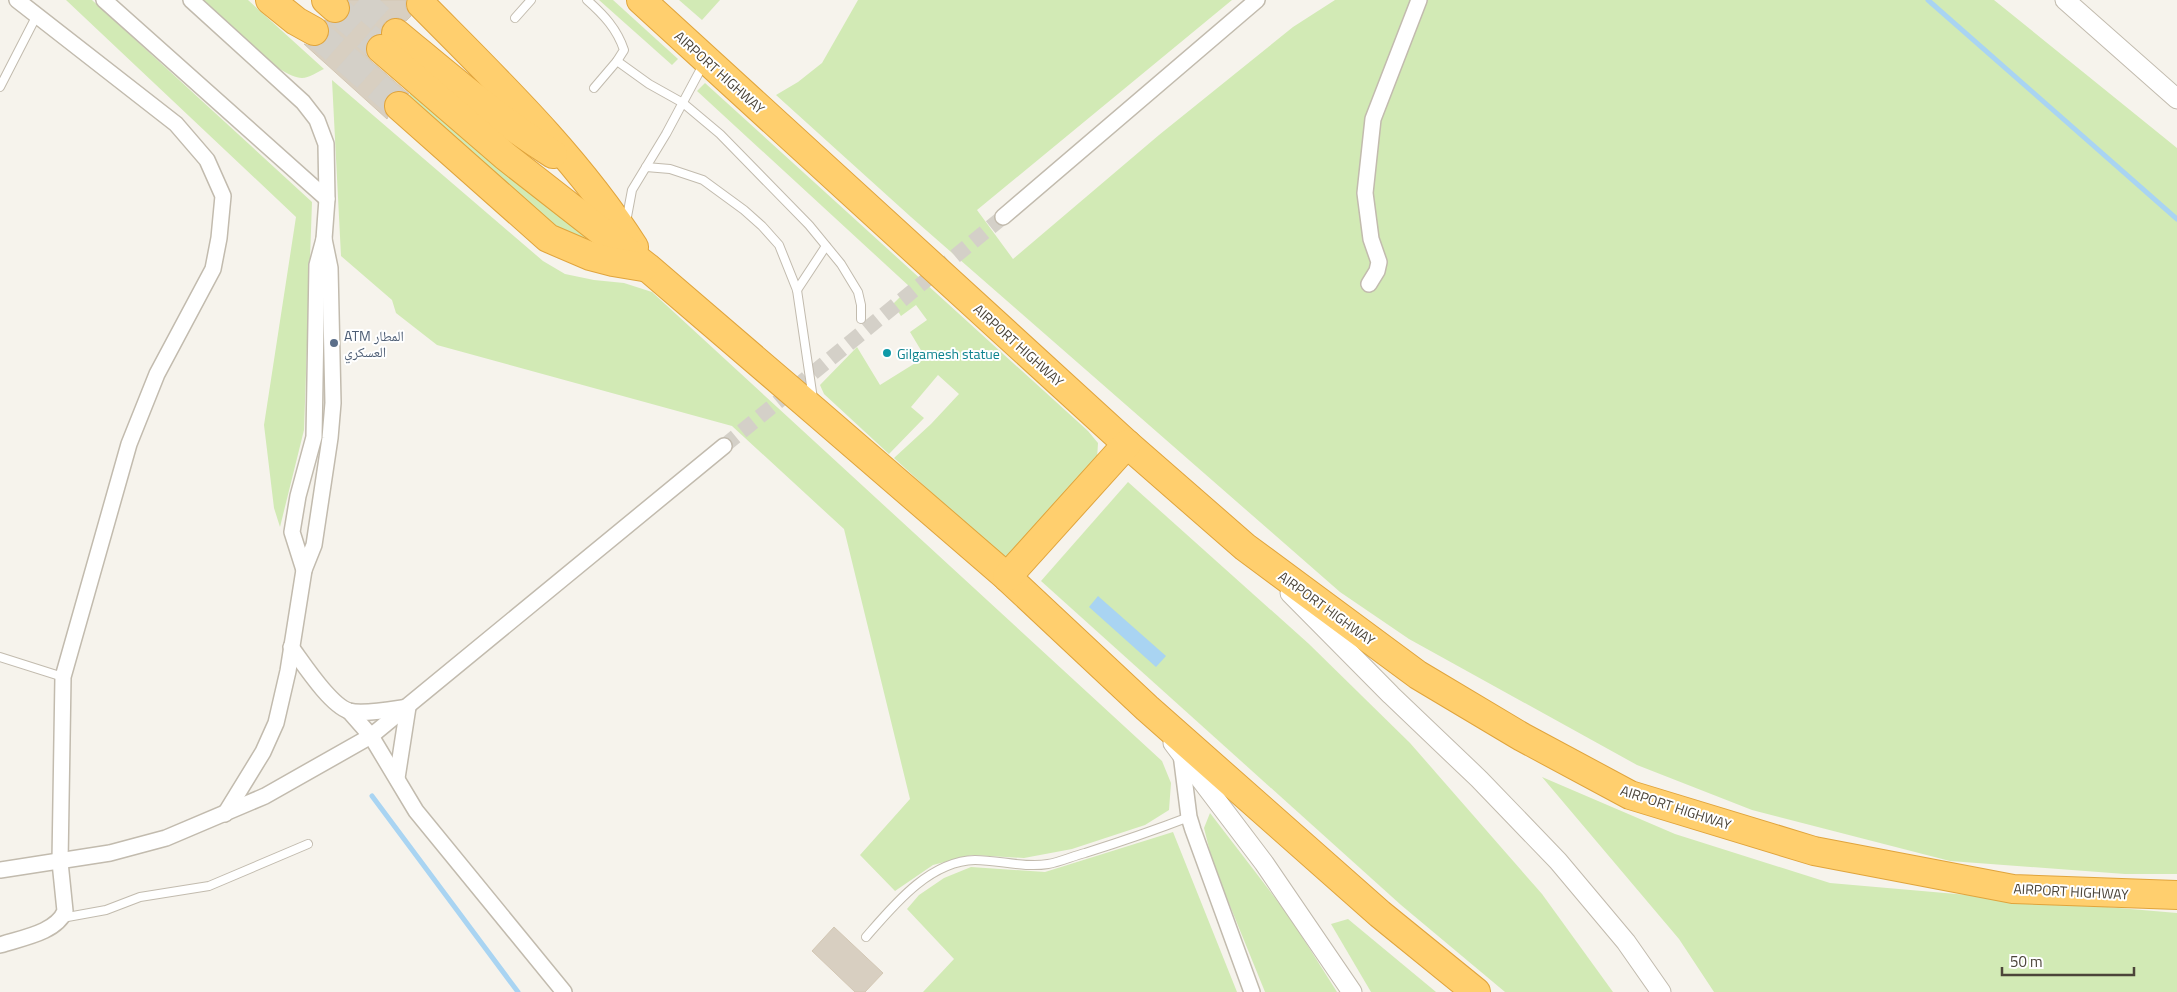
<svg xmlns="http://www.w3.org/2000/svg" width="2177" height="992" font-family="'Titillium Web','Noto Naskh Arabic',sans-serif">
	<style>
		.green { fill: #d2eab5 }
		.water { fill: #a9d4f2 }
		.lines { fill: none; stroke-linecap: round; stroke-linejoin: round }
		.stream { stroke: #a9d4f2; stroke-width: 5 }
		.building { fill: #d8cfc1; stroke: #d3c7b4 }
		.minor-tunnel { stroke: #d4d0c8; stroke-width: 15; stroke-dasharray: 15 8; stroke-linecap: butt }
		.motorway-tunnel { stroke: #d4d0c8; stroke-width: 28; stroke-dasharray: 28 14; stroke-linecap: butt }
		.service-casing { stroke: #c2bbae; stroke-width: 10 }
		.minor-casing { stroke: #c2bbae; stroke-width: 18 }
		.tertiary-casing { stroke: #c2bbae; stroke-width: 21 }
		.motorway-casing { stroke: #e0a43c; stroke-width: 30 }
		.service { stroke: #fff; stroke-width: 8 }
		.minor { stroke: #fff; stroke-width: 15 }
		.tertiary { stroke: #fff; stroke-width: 19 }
		.motorway { stroke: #ffcf6e; stroke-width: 28 }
		.service-dot { fill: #5c6f8a; stroke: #fff; stroke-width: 2 }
		.culture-dot { fill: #0f9aa8; stroke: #fff; stroke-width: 2 }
		.labels { text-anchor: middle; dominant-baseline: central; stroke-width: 4; stroke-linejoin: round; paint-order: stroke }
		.street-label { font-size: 14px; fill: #4b4439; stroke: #fff }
		.service-label { font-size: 14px; fill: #4e5e75; stroke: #fff; text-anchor: start }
		.culture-label { font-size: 14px; fill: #0d838f; stroke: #fff; text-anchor: start }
	</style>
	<rect width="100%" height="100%" fill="#f6f3ec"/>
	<g class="green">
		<path d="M66,0H92L312,202L304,430L280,527L274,508L264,425L296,217Z"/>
		<path d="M203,0H248L324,69C317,72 309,78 302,78C276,77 223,19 203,0Z"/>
		<path d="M599,0H613L678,59L672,65Z"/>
		<path d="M679,0H720L702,20Z"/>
		<path d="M858,0H1232L977,210L1013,259L1159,135L1293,27L1335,0H1994L2177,148V874H2125L1950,861L1752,810L1637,765L1409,639L1340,592L911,217L776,95L798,82L822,63Z"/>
		<path d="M332,80L543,261L565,274L594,280L624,283L652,292L1162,761L1171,783L1169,810L1145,825L1072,849L1024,858L972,855L933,865L895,891L860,855L910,799L844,529L732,426L437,345L396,313L392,300L341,256Z"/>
		<path d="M705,83L1088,431L1098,443L1097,459L1012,556L1002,557L894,458L931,424L959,394L938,375L911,407L924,418L889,454L824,394L820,385L857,347L880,385L925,357L910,332L927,320L916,305L901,316L893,304L910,287L697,91Z"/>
		<path d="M415,88L591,239L589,243L554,227L409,95Z"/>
		<path d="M1128,482L1309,644L1410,743L1542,894L1613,992H1505L1401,905L1041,581Z"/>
		<path d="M1542,777L1675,834L1830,883L2177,913V992H1714L1679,939Z"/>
		<path d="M1210,813L1289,916L1337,992H1265L1213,864L1204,828Z"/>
		<path d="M1173,832L1237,992H923L954,959L907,909L919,895L944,878L971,867L1045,872Z"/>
		<path d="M1348,919L1436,992H1371L1331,924Z"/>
	</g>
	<path class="water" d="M1098,596L1166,656L1156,667L1089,607Z"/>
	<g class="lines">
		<g class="stream">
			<path d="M1928,0L2177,219"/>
			<path d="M372,796L518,992"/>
		</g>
	</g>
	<g class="building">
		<path d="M348,0H406V8L411,16L406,21L398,18L390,19L384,23L381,34L370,38L366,47V55L371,61L409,94L402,91H394L388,95L384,103V111L388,117L387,119L304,44L314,47L322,44L328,38L330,31L324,20L332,23H339L346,19L350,11Z"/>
		<path d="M834,927L883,973L865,992H855L812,951Z"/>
	</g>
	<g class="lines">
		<path class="minor-tunnel" d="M724,446L1003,217"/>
		<g class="motorway-tunnel">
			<path d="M359,0L396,33"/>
			<path d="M335,8L381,49"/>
			<path d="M314,31L399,106"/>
		</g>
		<defs>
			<g id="service">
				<path d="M587,0C604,15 617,29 624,50L617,61L594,88"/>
				<path d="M515,18L531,0"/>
				<path d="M617,61L649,84L683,103L720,134L809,225L841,264L858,292L861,305V319"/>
				<path d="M0,87L37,15"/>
				<path d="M646,167L670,169L703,180L744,210L762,226L779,245L797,290L813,399"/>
				<path d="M626,222L632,190L666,134L704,63"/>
				<path d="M797,290L826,246"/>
				<path d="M0,657L63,677"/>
				<path d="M62,918L106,910L140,897L209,886L308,844"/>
				<path d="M866,937C893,906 929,861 975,860C999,860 1024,868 1048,864C1060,862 1073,856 1085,853C1120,842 1155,830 1189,817"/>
			</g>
			<g id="minor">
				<path d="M104,0L327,199"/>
				<path d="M191,0L303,102L317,120L326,144L327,199L324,239L317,265L314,437L298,496L292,532L304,570"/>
				<path d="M1003,217L1257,0"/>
				<path d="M1369,284L1377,271L1379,262L1371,239L1365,193L1373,119L1419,0"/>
				<path d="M291,647C303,663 330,705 349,711C363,715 394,709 408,707L397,778"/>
				<path d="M349,711L371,736L416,811L564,992"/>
				<path d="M1181,754L1189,817L1193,830L1252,992"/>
				<path d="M225,814L263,752L276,723L288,671L304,570L314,545L330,438L333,403L330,268L324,239"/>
				<path d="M0,870L110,853L166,838L265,796L371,736L724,446"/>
				<path d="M0,945C21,938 56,933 65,911L60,862L63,677L129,444L157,374L213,269L219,238L223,196L207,160L176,124L17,0"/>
			</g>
			<g id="tertiary">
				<path d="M2065,0L2177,99"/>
				<path d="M1290,593L1391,695L1479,779L1558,861L1626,942L1661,992"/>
				<path d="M1173,743L1264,863L1352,992"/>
			</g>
			<g id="motorway">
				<path d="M270,0L296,21L314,31"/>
				<path d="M326,0L335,8"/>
				<path d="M641,0L1127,444L1245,547L1418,675L1522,737L1630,795L1814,851L2013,889L2177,895"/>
				<path d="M421,4C496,80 576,156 634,247"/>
				<path d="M396,33C447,75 496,118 553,154"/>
				<path d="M381,49L505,156L647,267L816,412L1007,577L1147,708L1380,914L1476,992"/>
				<path d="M399,106L548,238L590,256L613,262L643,267"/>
				<path d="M1007,577L1127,444"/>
			</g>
		</defs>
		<use href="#service" class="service-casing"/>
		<use href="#minor" class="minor-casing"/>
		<use href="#tertiary" class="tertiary-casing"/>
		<use href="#motorway" class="motorway-casing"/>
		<use href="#service" class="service"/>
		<use href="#minor" class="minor"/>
		<use href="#tertiary" class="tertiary"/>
		<use href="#motorway" class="motorway"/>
	</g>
	<circle class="service-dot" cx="334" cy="343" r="5"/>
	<circle class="culture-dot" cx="887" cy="353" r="5"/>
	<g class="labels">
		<g class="street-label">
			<text transform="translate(720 72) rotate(42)">AIRPORT HIGHWAY</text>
			<text transform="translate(1019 345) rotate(42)">AIRPORT HIGHWAY</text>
			<text transform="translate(1327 608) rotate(36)">AIRPORT HIGHWAY</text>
			<text transform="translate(1676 807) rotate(18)">AIRPORT HIGHWAY</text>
			<text transform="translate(2071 891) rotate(3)">AIRPORT HIGHWAY</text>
		</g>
		<g class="service-label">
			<text x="344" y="335">ATM المطار<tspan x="344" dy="16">العسكري</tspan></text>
		</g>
		<g class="culture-label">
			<text x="897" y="353">Gilgamesh statue</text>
		</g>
	</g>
	<path d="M2002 967v8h132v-8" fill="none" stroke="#4b4439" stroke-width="2.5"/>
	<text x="2010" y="967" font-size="15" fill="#4b4439" stroke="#ffffff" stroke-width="4" paint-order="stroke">50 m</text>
</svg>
